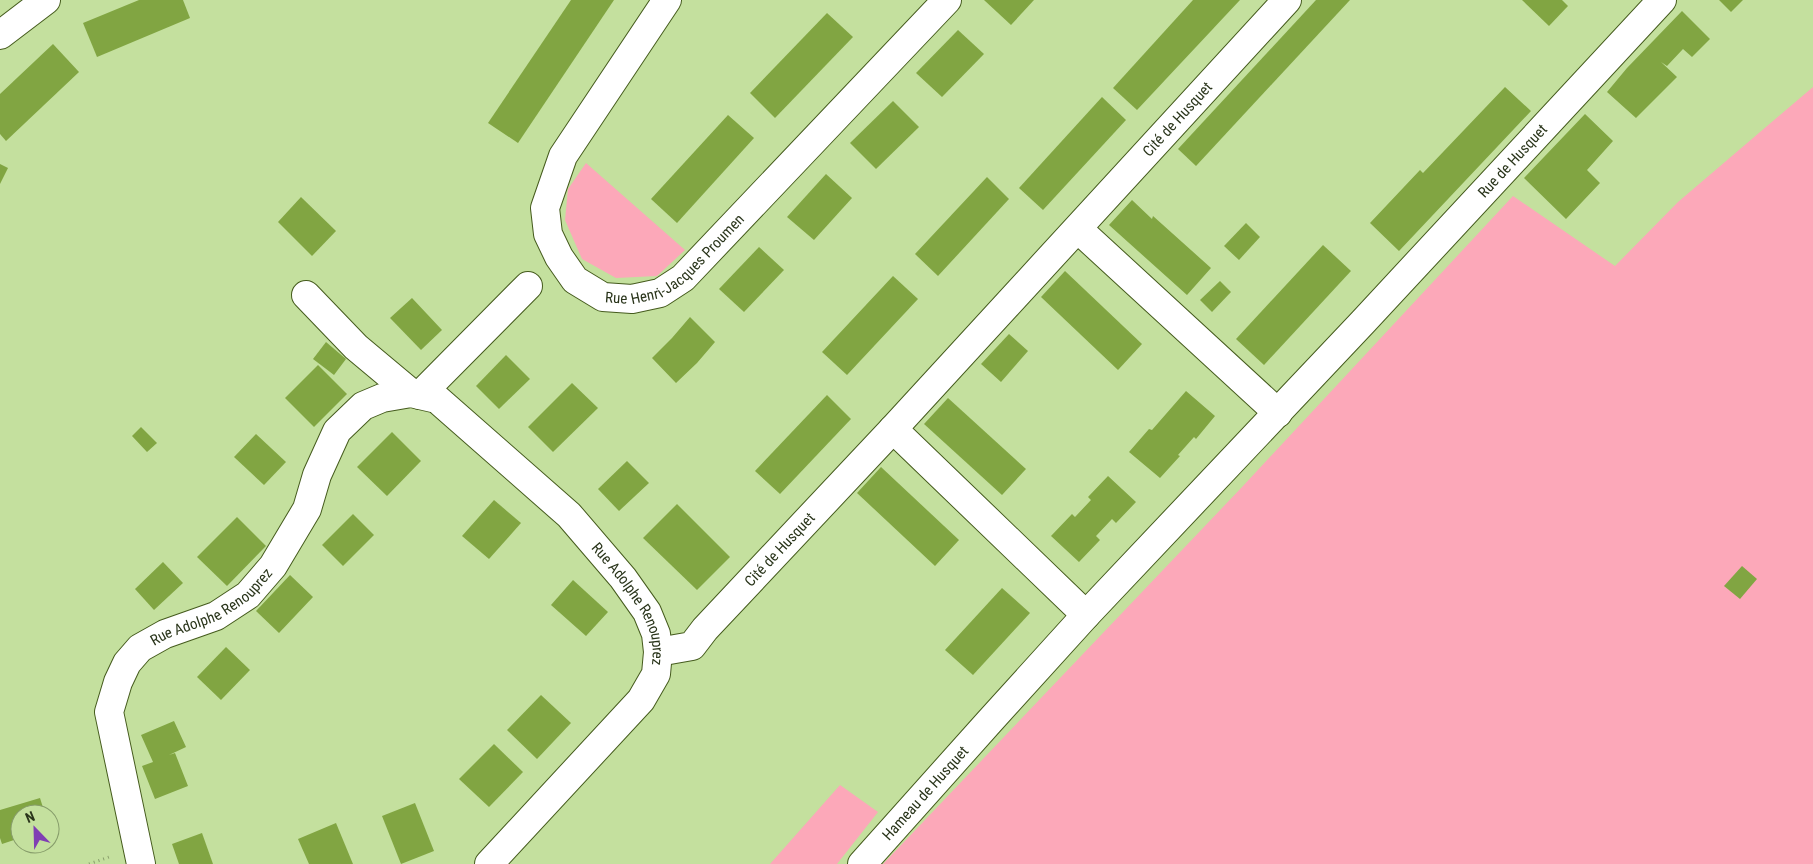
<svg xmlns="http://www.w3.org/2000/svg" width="1813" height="864" font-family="'Roboto Condensed',sans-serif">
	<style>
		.green { fill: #fca8b9 }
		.building { fill: #81a542 }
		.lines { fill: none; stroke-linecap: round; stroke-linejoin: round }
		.minor-casing { stroke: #455b1d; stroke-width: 30 }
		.path { stroke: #8aa06d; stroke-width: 3; stroke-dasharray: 1 4; stroke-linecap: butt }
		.minor { stroke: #fff; stroke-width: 28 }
		.labels { text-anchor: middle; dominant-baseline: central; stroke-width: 4.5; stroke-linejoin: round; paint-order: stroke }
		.street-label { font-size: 15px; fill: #2a351b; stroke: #c4e09e }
	</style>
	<rect width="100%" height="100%" fill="#c4e09e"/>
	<g class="green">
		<path d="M1813,87V864H883L1243,486L1513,196L1615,266L1678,202Z"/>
		<path d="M586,163L685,250L657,276L616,278L582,259L565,220L568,189Z"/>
		<path d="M840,785L878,812L837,864H770Z"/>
	</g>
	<g class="building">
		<path d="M139,0H183L190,18L97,57L83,23Z"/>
		<path d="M571,0H614L518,143L488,123Z"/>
		<path d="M984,0H1034L1011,25Z"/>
		<path d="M1193,0H1240L1137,110L1113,88Z"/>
		<path d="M1316,0H1350L1196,166L1178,149Z"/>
		<path d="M1522,0H1562L1568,6L1549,26Z"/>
		<path d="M1719,0H1743L1731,12Z"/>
		<path d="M1682,11L1710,39L1692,57L1683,49L1667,66L1661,62L1677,77L1636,118L1607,92L1627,68Z"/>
		<path d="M827,13L853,37L775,118L750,93Z"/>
		<path d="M958,30L984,54L942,97L916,73Z"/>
		<path d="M53,44L79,72L6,141L0,134V94Z"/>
		<path d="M1505,87L1531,111L1399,251L1370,223L1420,170L1423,173Z"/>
		<path d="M1102,97L1126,120L1043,210L1019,188Z"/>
		<path d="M893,101L919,127L876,169L850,143Z"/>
		<path d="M1585,114L1613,141L1587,170L1600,183L1566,219L1524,178Z"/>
		<path d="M728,115L754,138L677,223L651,199Z"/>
		<path d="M0,164L8,168L0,184Z"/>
		<path d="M826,174L852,198L814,240L787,217Z"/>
		<path d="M987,177L1009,199L938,276L915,254Z"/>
		<path d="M301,197L336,231L312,256L278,222Z"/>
		<path d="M1132,200L1152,219L1153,216L1211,268L1187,295L1109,225Z"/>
		<path d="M1246,223L1260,237L1239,260L1224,246Z"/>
		<path d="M1323,245L1351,271L1264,365L1236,339Z"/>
		<path d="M759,247L784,270L744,312L719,289Z"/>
		<path d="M1065,271L1142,344L1118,370L1041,297Z"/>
		<path d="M893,276L918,299L847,375L822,352Z"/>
		<path d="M1220,281L1231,292L1212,312L1200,300Z"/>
		<path d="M412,298L442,330L421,350L390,318Z"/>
		<path d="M690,317L715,342L697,363L676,383L652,358L672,338Z"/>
		<path d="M1009,334L1028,351L1001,382L981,364Z"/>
		<path d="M326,342L346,359L334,375L313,359Z"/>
		<path d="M506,355L530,379L499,409L476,386Z"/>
		<path d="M318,365L347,394L314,427L285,398Z"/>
		<path d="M572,383L598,408L553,452L528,427Z"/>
		<path d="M1186,391L1215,416L1196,439L1194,437L1178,455L1180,456L1160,478L1129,452L1149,429L1152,430Z"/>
		<path d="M827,395L851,419L780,494L755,471Z"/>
		<path d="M948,398L1026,469L1002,495L924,424Z"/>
		<path d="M141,427L157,443L147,452L132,436Z"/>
		<path d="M392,432L421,461L387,496L357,467Z"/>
		<path d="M256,434L286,462L264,485L234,457Z"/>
		<path d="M627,461L649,483L619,511L598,489Z"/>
		<path d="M881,467L959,540L935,566L857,493Z"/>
		<path d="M1108,476L1136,502L1116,523L1112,519L1096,536L1100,540L1079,562L1051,536L1072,514L1075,517L1091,500L1088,497Z"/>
		<path d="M494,500L521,523L489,559L462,536Z"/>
		<path d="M677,504L730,557L697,590L643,538Z"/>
		<path d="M353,514L374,535L343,566L322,545Z"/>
		<path d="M237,517L266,546L227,586L197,557Z"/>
		<path d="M163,562L183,583L154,610L135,589Z"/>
		<path d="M1742,566L1757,579L1740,599L1724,586Z"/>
		<path d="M290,575L313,597L279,633L256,611Z"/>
		<path d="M573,580L608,612L586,636L551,605Z"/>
		<path d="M1002,588L1030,613L973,675L945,650Z"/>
		<path d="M226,647L250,670L221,700L197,677Z"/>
		<path d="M541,695L571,723L537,759L507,730Z"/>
		<path d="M174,721L186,747L169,755L175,753L188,786L155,799L142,766L153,762L141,735Z"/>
		<path d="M494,744L523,772L489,807L459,779Z"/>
		<path d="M40,798L45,814H20V838L2,844L0,838V810Z"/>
		<path d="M415,803L434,851L401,864L382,816Z"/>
		<path d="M336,823L353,864H309L298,839Z"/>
		<path d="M202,833L213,864H179L172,844Z"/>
	</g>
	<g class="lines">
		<defs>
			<g id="minor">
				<path id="s1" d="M667,0L563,156L545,208L548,234L559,257L575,280L603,297L632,299L660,293L683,278L947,0"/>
				<path d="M0,35L46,0"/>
				<path d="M1078,229L1278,413"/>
				<path d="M306,295L356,347L411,393"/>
				<path d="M420,395L528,286"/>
				<path d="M893,429L1086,615"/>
				<path id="s2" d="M658,652L692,646L705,629L893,429L1287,0"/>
				<path id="s3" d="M141,864L109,712L118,682L127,663L140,648L165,634L216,616L248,595L273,566L307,509L317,475L337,431L363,406L382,398L411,393L437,399L569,515L623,578L647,612L656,634L658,652L656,674L641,700L489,864"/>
				<path id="s4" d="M862,864L989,722L1086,615L1363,322L1662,0"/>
			</g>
		</defs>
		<use href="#minor" class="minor-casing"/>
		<path class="path" d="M89,864L112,856"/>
		<use href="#minor" class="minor"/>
	</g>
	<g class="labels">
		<g class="street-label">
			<text stroke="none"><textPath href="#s2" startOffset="751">Cité de Husquet</textPath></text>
			<text stroke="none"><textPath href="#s4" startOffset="958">Rue de Husquet</textPath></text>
			<text stroke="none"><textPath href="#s1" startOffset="441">Rue Henri-Jacques Proumen</textPath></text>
			<text stroke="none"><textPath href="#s2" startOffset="165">Cité de Husquet</textPath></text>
			<text stroke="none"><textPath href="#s3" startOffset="311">Rue Adolphe Renouprez</textPath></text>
			<text stroke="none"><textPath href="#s3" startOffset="935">Rue Adolphe Renouprez</textPath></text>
			<text stroke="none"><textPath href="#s4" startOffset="95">Hameau de Husquet</textPath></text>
		</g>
	</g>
	<g transform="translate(35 829) rotate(337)"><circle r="24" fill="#c4e09e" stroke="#869c6a"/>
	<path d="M0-4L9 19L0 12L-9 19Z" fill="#803eb3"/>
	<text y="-8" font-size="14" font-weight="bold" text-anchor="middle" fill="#2a351b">N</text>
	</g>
</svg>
